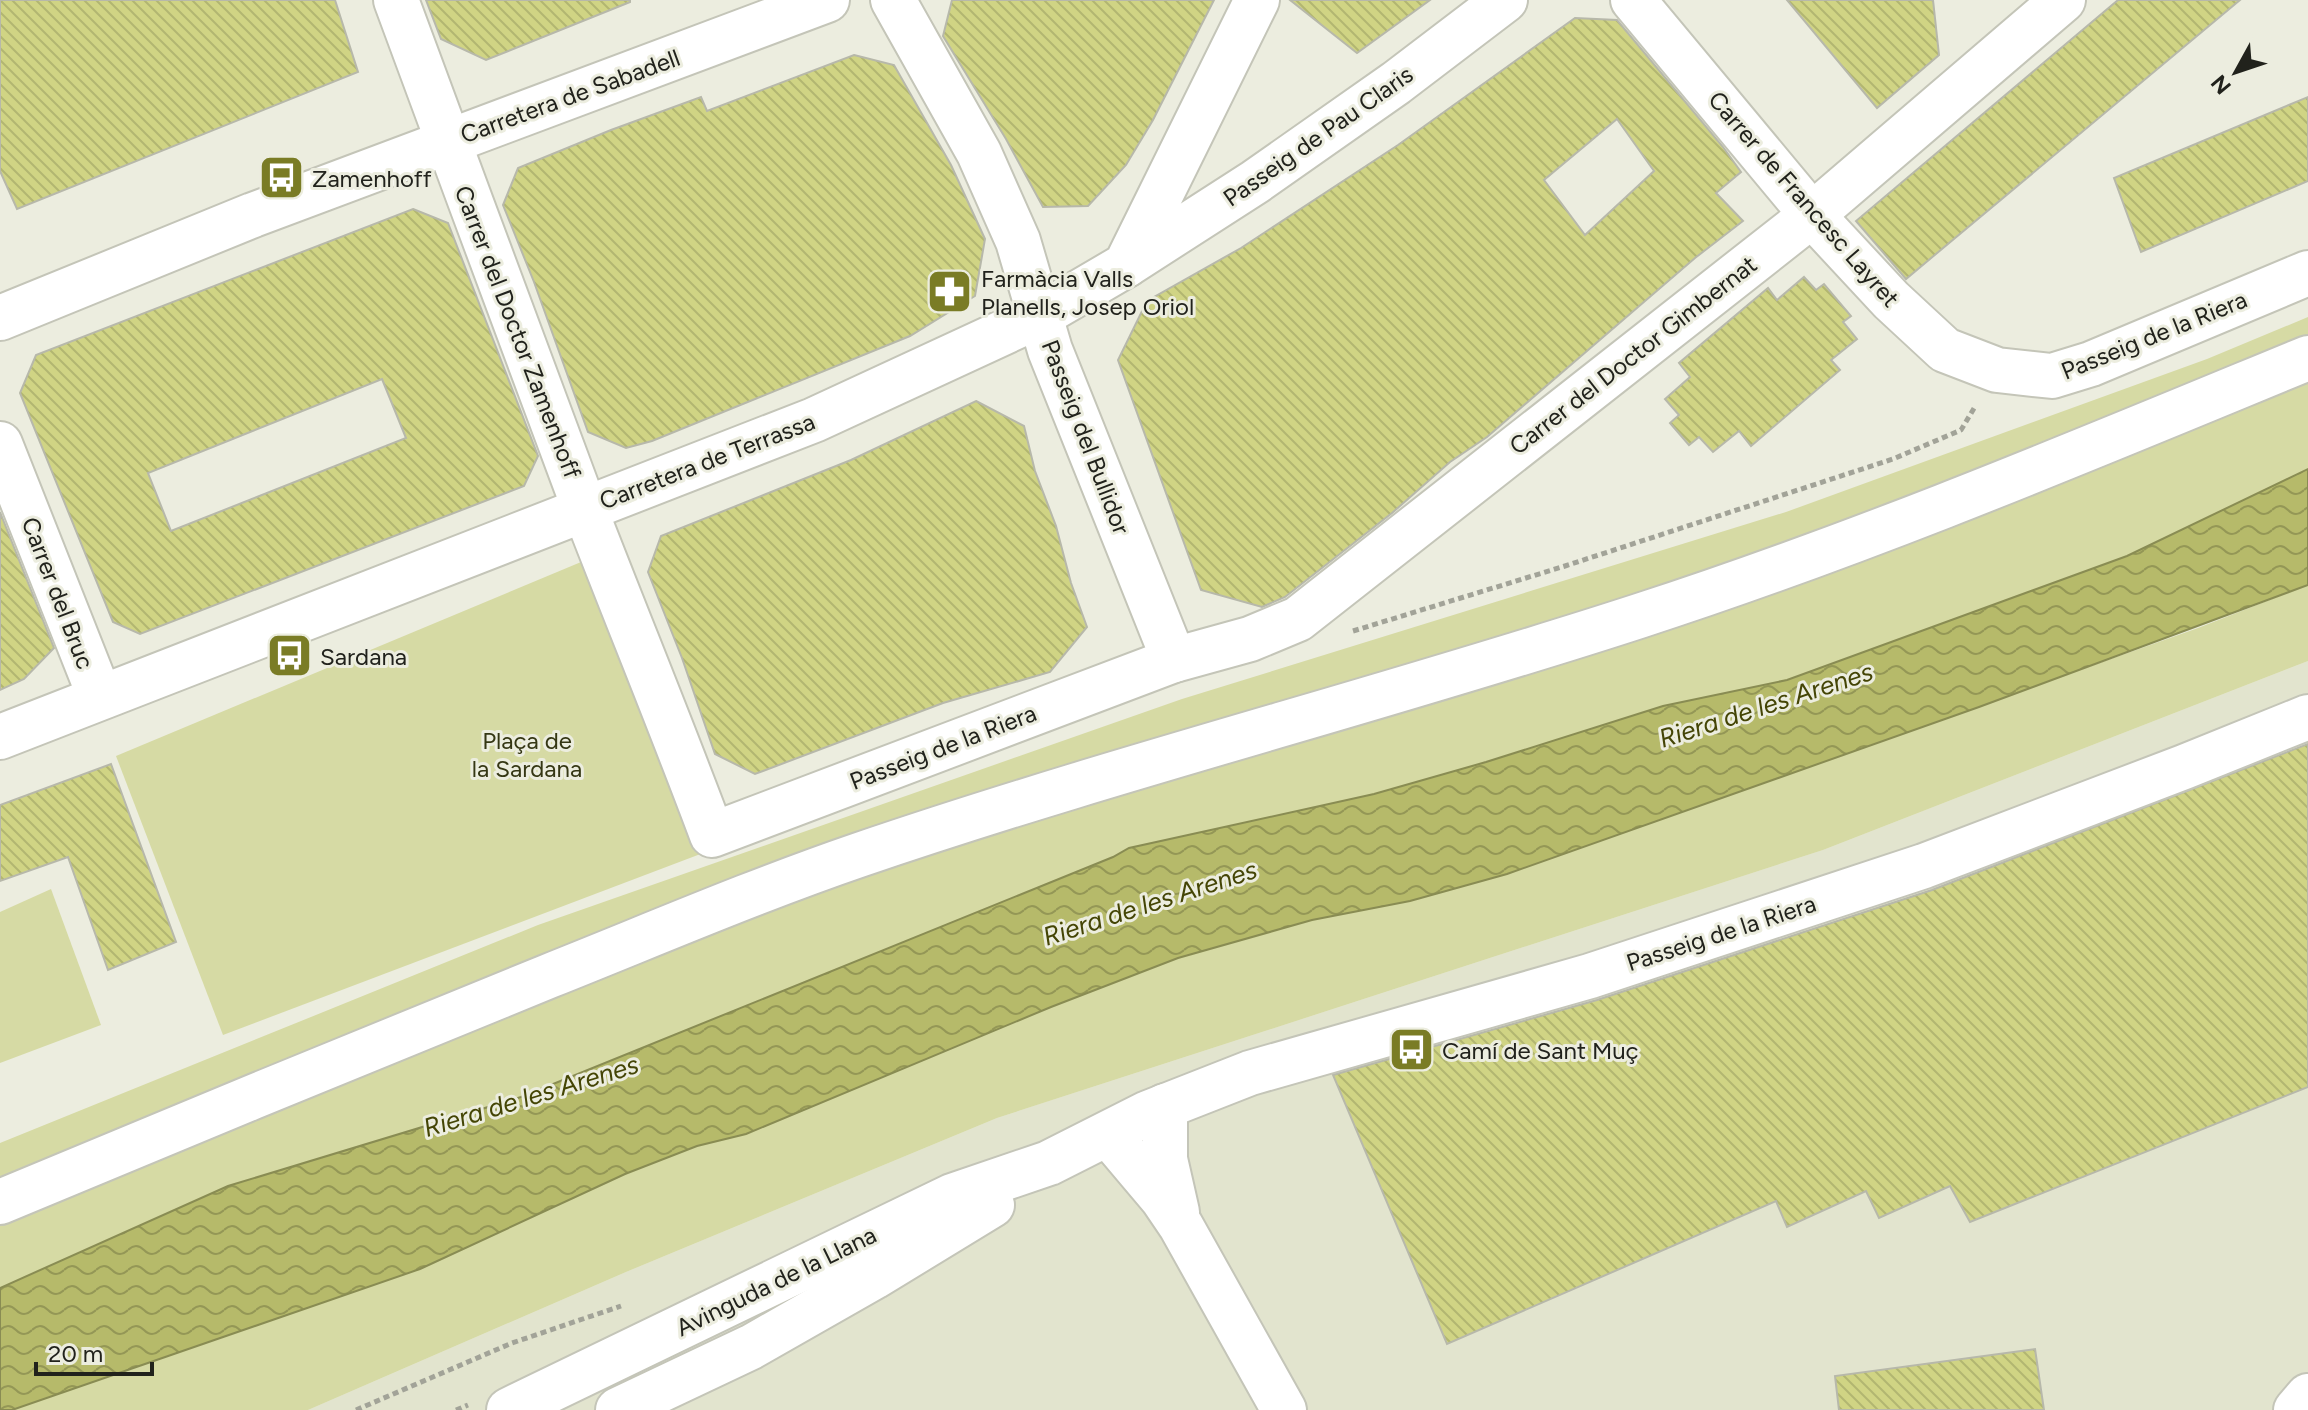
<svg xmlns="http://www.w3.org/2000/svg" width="2308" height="1410" font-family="Figtree,sans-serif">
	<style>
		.built { fill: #e2e4ce }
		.green { fill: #d6daa4 }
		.water { fill: url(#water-waves); stroke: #898c53; stroke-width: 2 }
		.building { fill: url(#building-back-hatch); stroke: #b7b8aa; stroke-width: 2; fill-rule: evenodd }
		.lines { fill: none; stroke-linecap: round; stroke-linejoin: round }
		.minor-casing { stroke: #c4c5b8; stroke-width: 48 }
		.tertiary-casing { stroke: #c4c5b8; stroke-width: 48 }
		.secondary-casing { stroke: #c4c5b8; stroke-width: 48 }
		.path { stroke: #a2a398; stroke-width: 5; stroke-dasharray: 6 4; stroke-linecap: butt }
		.minor { stroke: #fff; stroke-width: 44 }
		.tertiary { stroke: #fff; stroke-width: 44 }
		.secondary { stroke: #fff; stroke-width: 44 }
		.labels { text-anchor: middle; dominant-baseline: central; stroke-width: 6; stroke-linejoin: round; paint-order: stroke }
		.street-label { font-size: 24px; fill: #21221c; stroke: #eceddf }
		.poi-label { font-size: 24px; fill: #21221c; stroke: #eceddf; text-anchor: start }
		.park-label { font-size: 24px; fill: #353714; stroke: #eceddf }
		.water-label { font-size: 26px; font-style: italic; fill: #444505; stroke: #eceddf }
	</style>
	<defs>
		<pattern id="water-waves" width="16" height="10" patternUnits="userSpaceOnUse" patternTransform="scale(2)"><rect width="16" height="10" fill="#b6ba6a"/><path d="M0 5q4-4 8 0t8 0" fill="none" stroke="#949756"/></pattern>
		<pattern id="building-back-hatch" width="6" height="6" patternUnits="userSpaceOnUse" patternTransform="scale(2)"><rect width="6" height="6" fill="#d0d484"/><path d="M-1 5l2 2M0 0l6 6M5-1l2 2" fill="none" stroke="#b2b671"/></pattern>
	</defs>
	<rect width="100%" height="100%" fill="#eceddf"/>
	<path class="built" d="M2308,661V1410H308L626,1272L997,1118L1823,850Z"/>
	<g class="green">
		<path d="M2308,317V469L2127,556L1786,680L1663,706L1486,762L1374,794L1129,848L1113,857L521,1097L228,1186L0,1288V1143L538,925L1182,699L1786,512L2207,359Z"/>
		<path d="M617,547L740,839L223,1035L116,756Z"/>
		<path d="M2308,585V661L1823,850L997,1118L626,1272L308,1410H12L420,1269L625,1174L697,1146L746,1134L1051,1007L1178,958L1312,920L1410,901L1507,874L2198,628Z"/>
		<path d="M51,889L101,1025L0,1063V912Z"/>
	</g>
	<path class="water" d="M2308,469V585L2297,589L1979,707L1507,874L1410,901L1312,920L1178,958L1051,1007L746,1134L697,1146L625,1174L420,1269L12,1410H0V1288L228,1186L521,1097L1113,857L1129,848L1374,794L1486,762L1663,706L1787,680L2127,556Z"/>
	<g class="building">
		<path d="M0,0H335L358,72L17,209L0,171Z"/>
		<path d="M426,0H630V2L486,60L441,39Z"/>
		<path d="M952,0H1214L1153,120L1126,165L1088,206L1043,207L1006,139L943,36Z"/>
		<path d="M1290,0H1430L1357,53Z"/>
		<path d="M1787,0H1933L1939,55L1877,108Z"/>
		<path d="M2118,0H2240L1906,279L1856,221Z"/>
		<path d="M1575,18L1617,20L1723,147L1741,172L1716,193L1743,221L1695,258L1487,437L1450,462L1392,513L1285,597L1262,607L1201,590L1118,360L1147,301L1241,248L1398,145ZM1617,119L1654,171L1585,235L1544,180Z"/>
		<path d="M854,55L894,65L951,165L985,239L975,296L910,336L652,441L626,448L588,432L534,282L503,205L518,168L611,130L701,97L707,111Z"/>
		<path d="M2308,97V181L2141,252L2114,178Z"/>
		<path d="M413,209L448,223L538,456L524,486L140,634L113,622L20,393L36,355ZM382,379L406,438L171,531L148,473Z"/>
		<path d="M1804,277L1816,290L1824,284L1851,316L1843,322L1857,339L1831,360L1840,370L1751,446L1739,431L1713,452L1699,437L1689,445L1670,423L1679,415L1665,399L1690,377L1679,363L1768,288L1777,300Z"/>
		<path d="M976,401L1024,426L1035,471L1056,526L1071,583L1087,627L1050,672L943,703L755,774L715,754L682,658L648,572L661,536L851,460Z"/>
		<path d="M0,512L54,648L24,679L0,690Z"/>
		<path d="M2308,744V1087L1970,1222L1950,1186L1879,1218L1866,1191L1787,1227L1776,1201L1447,1344L1333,1075L1597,1000L1932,890Z"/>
		<path d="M111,764L176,942L108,970L68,857L0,881V805Z"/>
		<path d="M2035,1349L2044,1410H1839L1835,1376Z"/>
	</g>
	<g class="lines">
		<defs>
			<g id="minor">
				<path d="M396,0C459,169 520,338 584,507C626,616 671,725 712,835L1174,660L1250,639L1298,619L1812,215L2063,0"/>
				<path d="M893,0L979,153L1018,241L1050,350L1174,660"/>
				<path d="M1633,0L1812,215L1891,300L1945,350L1997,370L2052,376L2091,364L2308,273"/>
				<path d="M1126,265L1255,182L1396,83L1505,0"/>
				<path d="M0,318L253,215L827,0"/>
				<path d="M0,444L100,697"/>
				<path d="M1165,1106V1159L1177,1212"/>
				<path d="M1108,1134L1162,1198L1181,1226L1284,1410"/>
				<path d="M509,1410L952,1196L1049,1163L1148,1113L1250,1073L1590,976L1924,866L2184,767L2308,717"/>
				<path d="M618,1410L751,1347L874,1277L992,1205"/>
				<path d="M2296,1410L2308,1396"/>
			</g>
			<path id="tertiary" d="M0,737L814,420L1039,316L1126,265L1257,0"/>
			<path id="secondary" d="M0,1202C183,1126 365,1050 549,976C652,935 754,891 859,855C1117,767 1381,700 1639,616C1867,542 2087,449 2308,358"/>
		</defs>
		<use href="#minor" class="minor-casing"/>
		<use href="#tertiary" class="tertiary-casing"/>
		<use href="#secondary" class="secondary-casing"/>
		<g class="path">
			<path d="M1353,631L1565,566L1893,459L1961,430L1976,405"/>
			<path d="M356,1410L512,1343L621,1306"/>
			<path d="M456,1410L468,1405"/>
		</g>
		<use href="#minor" class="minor"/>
		<use href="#tertiary" class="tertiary"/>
		<use href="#secondary" class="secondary"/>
	</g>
	<defs>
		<symbol id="bus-square" viewBox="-11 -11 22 22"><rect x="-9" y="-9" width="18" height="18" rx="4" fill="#7a7c25" stroke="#eceddf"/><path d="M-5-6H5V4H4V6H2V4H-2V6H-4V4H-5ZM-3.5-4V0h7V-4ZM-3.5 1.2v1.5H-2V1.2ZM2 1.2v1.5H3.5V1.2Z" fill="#fff"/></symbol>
		<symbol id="pharmacy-square" viewBox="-11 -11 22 22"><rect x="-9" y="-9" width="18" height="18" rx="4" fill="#7a7c25" stroke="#eceddf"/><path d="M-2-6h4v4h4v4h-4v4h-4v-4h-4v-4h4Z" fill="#fff"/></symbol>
	</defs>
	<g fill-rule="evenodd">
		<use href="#bus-square" x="256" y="152" width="51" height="51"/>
		<use href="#pharmacy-square" x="924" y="266" width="51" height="51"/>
		<use href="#bus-square" x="264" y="630" width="51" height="51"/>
		<use href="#bus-square" x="1386" y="1024" width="51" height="51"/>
	</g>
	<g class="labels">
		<g class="street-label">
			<text transform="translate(570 96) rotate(-20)">Carretera de Sabadell</text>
			<text transform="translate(1318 136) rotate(-35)">Passeig de Pau Claris</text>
			<text transform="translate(1804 199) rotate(49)">Carrer de Francesc Layret</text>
			<text transform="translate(518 332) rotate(69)">Carrer del Doctor Zamenhoff</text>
			<text transform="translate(2154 335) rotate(-22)">Passeig de la Riera</text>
			<text transform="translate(1633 355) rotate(-38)">Carrer del Doctor Gimbernat</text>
			<text transform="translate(1086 437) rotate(69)">Passeig del Bullidor</text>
			<text transform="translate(707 461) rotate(-21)">Carretera de Terrassa</text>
			<text transform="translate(58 593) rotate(69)">Carrer del Bruc</text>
			<text transform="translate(943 747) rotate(-21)">Passeig de la Riera</text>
			<text transform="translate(1721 933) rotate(-18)">Passeig de la Riera</text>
			<text transform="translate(776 1281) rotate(-26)">Avinguda de la Llana</text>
		</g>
		<g class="poi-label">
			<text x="312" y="178">Zamenhoff</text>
			<text x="981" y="278">Farmàcia Valls<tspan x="981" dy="28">Planells, Josep Oriol</tspan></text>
			<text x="320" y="656">Sardana</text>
			<text x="1442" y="1050">Camí de Sant Muç</text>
		</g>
		<g class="park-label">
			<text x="527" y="740">Plaça de<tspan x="527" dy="28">la Sardana</tspan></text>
		</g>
		<g class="water-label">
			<text transform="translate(1766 705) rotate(-18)">Riera de les Arenes</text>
			<text transform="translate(1150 903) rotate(-18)">Riera de les Arenes</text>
			<text transform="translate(531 1096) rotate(-17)">Riera de les Arenes</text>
		</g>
	</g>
	<g transform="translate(2236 72) rotate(230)" stroke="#eceddf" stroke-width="6" paint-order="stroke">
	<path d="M0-6L14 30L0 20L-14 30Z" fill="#21221c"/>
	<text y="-12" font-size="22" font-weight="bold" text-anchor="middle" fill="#21221c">N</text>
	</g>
	<path d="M36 1362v12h116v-12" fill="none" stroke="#21221c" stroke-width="4"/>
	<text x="48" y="1362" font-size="24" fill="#21221c" stroke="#eceddf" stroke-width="6" paint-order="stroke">20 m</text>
</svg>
